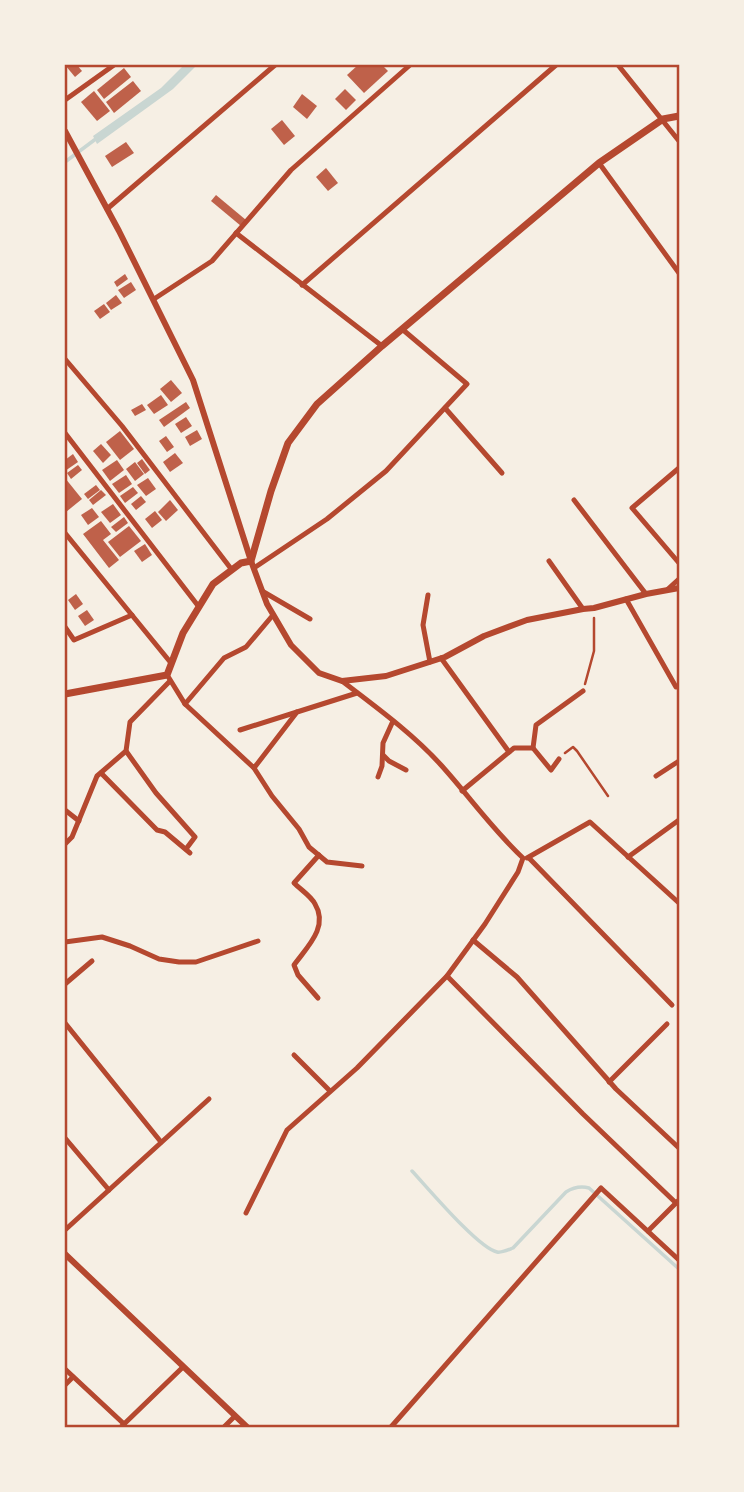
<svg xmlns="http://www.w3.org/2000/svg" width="744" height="1492" font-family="Bitter,serif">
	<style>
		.water { fill: #c9d6d2 }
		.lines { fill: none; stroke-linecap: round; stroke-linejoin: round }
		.stream { stroke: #c9d6d2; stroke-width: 3.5 }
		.building { fill: #bf614a }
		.path { stroke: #b5482f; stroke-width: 2.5 }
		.minor { stroke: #b5482f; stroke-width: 5 }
		.tertiary { stroke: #b5482f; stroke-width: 6 }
		.secondary { stroke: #b5482f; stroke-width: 7 }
		.neatline { fill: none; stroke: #b5482f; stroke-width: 2.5 }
	</style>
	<rect width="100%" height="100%" fill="#f6efe4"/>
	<path class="water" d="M184,65H197L173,89L97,144L93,136L161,88Z"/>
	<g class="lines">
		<g class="stream">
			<path d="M65,162L97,138"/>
			<path d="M412,1171C427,1187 478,1248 497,1252C502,1253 508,1250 513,1248L566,1192C574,1187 581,1186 589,1188L679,1269"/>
		</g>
	</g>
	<g class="building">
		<path d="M65,65H77L82,71L75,77Z"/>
		<path d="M358,65H382L388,71L364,93L347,75Z"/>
		<path d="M124,68L131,77L104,99L97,90Z"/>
		<path d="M133,81L141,91L114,113L106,102Z"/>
		<path d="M345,89L356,100L346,110L335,99Z"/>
		<path d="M94,91L110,111L97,121L81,102Z"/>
		<path d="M302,94L317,106L307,119L293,107Z"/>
		<path d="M282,120L295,136L284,145L271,129Z"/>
		<path d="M126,142L134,153L112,167L105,156Z"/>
		<path d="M326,168L338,183L328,191L316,177Z"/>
		<path d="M216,195L246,220L241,226L211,201Z"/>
		<path d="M125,274L128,279L117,287L114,282Z"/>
		<path d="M131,282L136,290L124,298L118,290Z"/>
		<path d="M116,295L122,303L111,310L106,303Z"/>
		<path d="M104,304L110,312L100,319L94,311Z"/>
		<path d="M171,380L182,393L171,402L160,389Z"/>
		<path d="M161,395L168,405L154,414L147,405Z"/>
		<path d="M186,402L190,408L164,427L159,420Z"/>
		<path d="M142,404L146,410L135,416L131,410Z"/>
		<path d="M186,417L192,426L181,433L175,424Z"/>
		<path d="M197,430L202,439L190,446L185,437Z"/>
		<path d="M120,431L134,449L120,460L106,442Z"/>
		<path d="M166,436L174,447L167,452L159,441Z"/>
		<path d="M101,444L111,455L103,463L93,451Z"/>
		<path d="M175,453L183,463L170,472L163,462Z"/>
		<path d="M73,454L78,462L65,471V460Z"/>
		<path d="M142,459L150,470L145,474L137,463Z"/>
		<path d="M117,460L124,470L110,481L102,470Z"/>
		<path d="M135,462L144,474L135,481L126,469Z"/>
		<path d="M78,465L82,470L71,479L67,473Z"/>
		<path d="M126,475L132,484L119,493L112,484Z"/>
		<path d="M65,478L82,499L66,512L65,511Z"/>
		<path d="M148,478L156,489L146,496L137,485Z"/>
		<path d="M96,485L100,490L88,499L84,494Z"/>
		<path d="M133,487L138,493L125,503L120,496Z"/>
		<path d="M101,490L106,495L93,505L89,500Z"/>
		<path d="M141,496L146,502L136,510L131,504Z"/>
		<path d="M170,500L178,510L166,521L158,512Z"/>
		<path d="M113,504L121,515L110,523L101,512Z"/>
		<path d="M92,508L99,517L88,525L81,515Z"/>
		<path d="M155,511L162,520L152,528L145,519Z"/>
		<path d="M124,517L128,523L116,532L111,527Z"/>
		<path d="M101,521L111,534L103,540L119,560L109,568L83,534Z"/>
		<path d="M129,526L141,541L120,557L108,542Z"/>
		<path d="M145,544L152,555L142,562L134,551Z"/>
		<path d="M76,594L83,604L75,610L68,600Z"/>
		<path d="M87,610L94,620L85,626L78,616Z"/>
	</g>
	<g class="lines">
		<g class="path">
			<path d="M585,684L594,651V618"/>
			<path d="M565,753L573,747L577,751L608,796"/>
		</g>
		<g class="minor">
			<path d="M618,65L679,141"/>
			<path d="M65,100L114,65"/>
			<path d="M599,163L679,273"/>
			<path d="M107,209L275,65"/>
			<path d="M236,233L382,346"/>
			<path d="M302,285L556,65"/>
			<path d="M154,299L212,261L291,170L410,65"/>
			<path d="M65,359L122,426L232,570"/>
			<path d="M445,408L502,473"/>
			<path d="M65,433L199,607"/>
			<path d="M679,468L632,508L679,563"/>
			<path d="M574,500L646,594"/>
			<path d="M65,533L171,663"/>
			<path d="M549,561L583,609"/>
			<path d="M254,568L327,519L386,471L467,384L402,329"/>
			<path d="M668,589L679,579"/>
			<path d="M262,591L310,619"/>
			<path d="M428,595L423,625L430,662"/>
			<path d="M626,599L676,687L679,685"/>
			<path d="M65,627L74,640L132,615"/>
			<path d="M441,658L509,752"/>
			<path d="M169,678L185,704L224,658L246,647L273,615"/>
			<path d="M185,704L254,768L297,712L357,693"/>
			<path d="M240,730L297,712"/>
			<path d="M533,748L551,770L559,759"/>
			<path d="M126,751L156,793L195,837L186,849"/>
			<path d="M383,755L389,761L406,770"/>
			<path d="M254,768L272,796L299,829L309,847L327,862L362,866"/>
			<path d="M101,773L157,830L165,832L190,853"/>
			<path d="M656,776L679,761"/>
			<path d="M378,777L382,766L383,743L393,721"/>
			<path d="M462,791L514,748H533L536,725L583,691"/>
			<path d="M65,810L79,821"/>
			<path d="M65,844L72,837L97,776L126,751L130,722L170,681"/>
			<path d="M628,857L679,820"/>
			<path d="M527,858L590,822L679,903"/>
			<path d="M529,858L672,1005"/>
			<path d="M473,940L517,977L616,1089L679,1148"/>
			<path d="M65,942L102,937L130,946L159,959L179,962H196L258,941"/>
			<path d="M447,976L583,1114L676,1203"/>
			<path d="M65,984L92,961"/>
			<path d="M318,998L298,975L294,965C307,947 329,927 315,904C311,896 301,890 294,883L319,855"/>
			<path d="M65,1023L161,1142"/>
			<path d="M294,1055L330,1091"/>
			<path d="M609,1082L667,1024"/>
			<path d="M65,1138L109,1190"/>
			<path d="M246,1213L287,1130L357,1068L447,976L485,924L518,872L523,858C493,830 469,796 441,765C412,733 376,707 342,681"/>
			<path d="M65,1230L209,1099"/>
			<path d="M648,1231L679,1200"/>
			<path d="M65,1369L124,1424"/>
			<path d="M65,1385L73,1377"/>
			<path d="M121,1427L183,1367"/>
			<path d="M224,1427L235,1416"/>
			<path d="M391,1427L601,1188L679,1260"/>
		</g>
		<g class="tertiary">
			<path d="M65,131L119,231L193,380L251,561L267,604L291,645L319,673L342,681L386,676L445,657L484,636L527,620L583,609L594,608L646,594L679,588"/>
			<path d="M65,1254L247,1427"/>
		</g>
		<path class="secondary" d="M65,694L167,675L183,633L213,584L241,563L251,561L271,491L288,443L317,404L382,346L599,163L663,119L679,116"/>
	</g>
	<rect width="744" height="1492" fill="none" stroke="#f6efe4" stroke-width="133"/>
	<rect x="66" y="66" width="612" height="1360" class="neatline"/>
</svg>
